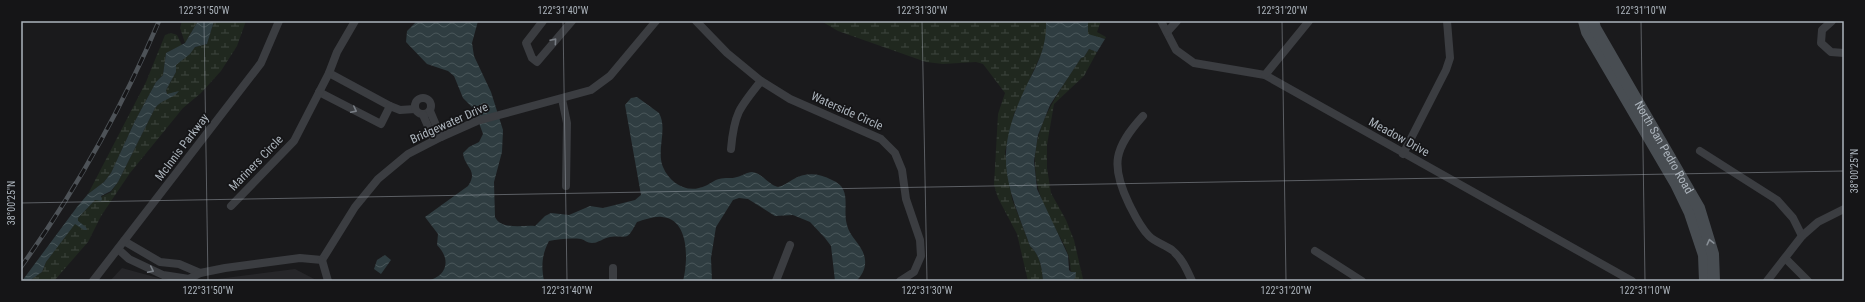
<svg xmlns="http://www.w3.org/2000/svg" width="1865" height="302" font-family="'Roboto Condensed',sans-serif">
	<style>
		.built { fill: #262629 }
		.wetland { fill: url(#wetland-marsh) }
		.water { fill: url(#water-waves) }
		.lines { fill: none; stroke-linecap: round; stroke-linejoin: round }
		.street { stroke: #3b3d41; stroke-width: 8 }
		.secondary { stroke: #484d52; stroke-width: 12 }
		.rail-casing { stroke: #4d5257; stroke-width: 4.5 }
		.rail { stroke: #151517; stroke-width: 3; stroke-dasharray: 9; stroke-linecap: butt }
		.oneway { stroke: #797e85 }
		.oneway2 { stroke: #899097 }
		.ticks { fill: none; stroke: #acb4bc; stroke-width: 1; stroke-opacity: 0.45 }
		.labels { text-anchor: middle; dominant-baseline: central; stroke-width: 3.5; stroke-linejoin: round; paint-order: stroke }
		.street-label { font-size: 12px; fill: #acb4bc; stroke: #151517 }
		.neatline { fill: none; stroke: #acb4bc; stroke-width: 1.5 }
		.ticks-label { font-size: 10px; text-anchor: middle; fill: #acb4bc }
	</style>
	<defs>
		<pattern id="wetland-marsh" width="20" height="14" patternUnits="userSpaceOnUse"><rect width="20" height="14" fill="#20281f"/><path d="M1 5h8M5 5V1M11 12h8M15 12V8" fill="none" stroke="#3e453e"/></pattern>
		<pattern id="water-waves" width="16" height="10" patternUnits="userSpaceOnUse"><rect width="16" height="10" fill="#2f3d41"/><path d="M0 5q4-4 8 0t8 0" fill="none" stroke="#4a575a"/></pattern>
	</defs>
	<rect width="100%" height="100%" fill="#1a1a1c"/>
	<g class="built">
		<path d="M122,268L169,281H110Z"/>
		<path d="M295,269L318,281H202Z"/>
	</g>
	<g class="wetland">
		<path d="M182,21H198L185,43L180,28Z"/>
		<path d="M214,21H246L237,46L221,71L201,93L183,108L130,173L101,216L88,242L54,281H29L42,272L46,262L78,218L95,200L111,192L118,182L155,108L167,94L166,90L176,72V65L195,47L207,44Z"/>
		<path d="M821,21H1046V38L1042,52L1014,114L1005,152L1012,199L1030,246C1040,255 1042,268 1043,281H1028L1017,234L998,198L994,185L998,114L1005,93L983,64L976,62L943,64L926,62L838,31Z"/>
		<path d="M1088,21H1101L1097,32L1106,37L1105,39L1088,35Z"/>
		<path d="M171,33L177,35L182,45L166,53L163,75L156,82L135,121L111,173L104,182L88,194L146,82L165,35Z"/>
		<path d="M1089,49L1097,52L1084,76L1054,104L1047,145V168L1051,193L1066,220L1074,240L1083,279V281H1072C1071,274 1070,260 1068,254C1063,240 1053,226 1047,213C1018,148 1046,111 1081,58L1084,57Z"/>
	</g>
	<g class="water">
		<path d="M198,21H214L207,44L195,47L190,54L176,65V72L166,90L167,94L179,91C173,99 162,99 155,108L118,182L111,191L101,196L102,199L101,201L95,200L78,218V221L86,227L87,230H84L75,224L46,262L42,272L29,281H22L77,207L88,194L104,182L111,173L135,121L156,82L163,75L166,53L185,43Z"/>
		<path d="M417,21H478L472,43L474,56L491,92L503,130L502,152L494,182L495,217C501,230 522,225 535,226L545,216L551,213L569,215L590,206L603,208L635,200L641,195L625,105L631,98L637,97L659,113C668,129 656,150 663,167C670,184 688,194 705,186C710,184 714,180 719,179C725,177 732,179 737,177C742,176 747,172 752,172C762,173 769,185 778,187C783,186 787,183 792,180C806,172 818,173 832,180C853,189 842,207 847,225C850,238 864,246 865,260C866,268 862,276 856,281H835L831,246L825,238L810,222L793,215L775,216L748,199L739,198L733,200L716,227L711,258L712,281H683C688,262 690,219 662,217C654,216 644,220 637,222C626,242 629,235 610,237C604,238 598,243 592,243C587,243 585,240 581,239C570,238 559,239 549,241C542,254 541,266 544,281H427C448,276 451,259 437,245L438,234L425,217L468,186C479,170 464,167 463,153L469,147L479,142L483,134L474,109L463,98L454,76L448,71L427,64L406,42L407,31Z"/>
		<path d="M1046,21H1088V34L1105,39L1097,52L1089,49L1084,57L1081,58L1050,105L1038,135L1034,161L1037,189L1068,255L1069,270L1071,272H1076L1075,278L1072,281H1043C1042,268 1040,255 1030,246C1007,184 993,158 1023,93C1035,67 1047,51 1046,21Z"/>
		<path d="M385,255L391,260L381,274L374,269L377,260Z"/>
	</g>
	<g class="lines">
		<g class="street">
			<path d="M543,21L526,43L532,58L537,62L572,21"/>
			<path d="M696,21L727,53L761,81L790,99L881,139L895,153L902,170L906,199L920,240L921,256L914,272L900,281"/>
			<path d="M1161,21L1176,50L1194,63L1265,75L1632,281"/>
			<path d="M1832,21L1822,30L1821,43L1831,52L1844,53"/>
			<path d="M1167,32L1177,21"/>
			<path d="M329,73L390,106L400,110L415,109"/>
			<path d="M1265,75L1309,21"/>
			<path d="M319,92L381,124L390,106"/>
			<circle cx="423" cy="106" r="8"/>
			<path d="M562,99L567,123L566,186"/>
			<path d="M430,111L441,137"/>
			<path d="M423,115L434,140"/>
			<path d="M1143,116C1114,148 1110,165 1129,204C1135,216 1140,227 1149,236C1155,242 1165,245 1172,250C1182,258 1187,270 1192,281"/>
			<path d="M731,149C734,114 739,108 761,81"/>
			<path d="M1700,151L1777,200L1793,218L1802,236"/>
			<path d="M1403,154L1446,70L1450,58L1447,21"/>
			<path d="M231,206L294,141L329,73L337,52L355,21"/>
			<path d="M124,241L160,262L179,264L200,273"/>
			<path d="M118,249L129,259L163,275L189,279L200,273L225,268L300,258L322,260"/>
			<path d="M1315,251L1362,281"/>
			<path d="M1785,258L1808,281"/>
			<path d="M322,260L355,207L378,179L408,154L441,137L477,121L591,90L610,76L656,21"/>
			<path d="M322,260L328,281"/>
			<path d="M93,281L261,63L279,21"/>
			<path d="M613,281V268"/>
			<path d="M776,281L790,245"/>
			<path d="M1767,281L1802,236L1818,222L1844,209"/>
		</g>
		<g class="secondary">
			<path d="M1584,21L1587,32L1676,184L1690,213L1704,255L1705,281"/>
			<path id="s1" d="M1593,21L1595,28L1699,208L1713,254L1714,281"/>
		</g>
		<defs>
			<path id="rail" d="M21,267C76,190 122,108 159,21"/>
		</defs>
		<use href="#rail" class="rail-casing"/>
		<use href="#rail" class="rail"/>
	</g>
	<defs><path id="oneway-chevron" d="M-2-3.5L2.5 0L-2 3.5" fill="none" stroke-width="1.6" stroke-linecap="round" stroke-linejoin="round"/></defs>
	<g class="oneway">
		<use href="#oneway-chevron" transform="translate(554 41) rotate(-49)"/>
		<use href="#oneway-chevron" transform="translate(354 110) rotate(27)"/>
		<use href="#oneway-chevron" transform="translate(151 270) rotate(26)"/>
	</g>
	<use class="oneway2" href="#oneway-chevron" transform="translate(1710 242) rotate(-104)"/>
	<path class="ticks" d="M204,21L208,281M563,21L567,281M922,21L927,281M1282,21L1286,281M1641,21L1645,281M21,203L1844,171"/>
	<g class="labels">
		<g class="street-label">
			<text transform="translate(847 111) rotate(24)">Waterside Circle</text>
			<text transform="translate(449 123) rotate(-24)">Bridgewater Drive</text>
			<text transform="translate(1399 137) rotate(29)">Meadow Drive</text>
			<text transform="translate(182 147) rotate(-53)">McInnis Parkway</text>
			<text stroke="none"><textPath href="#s1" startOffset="145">North San Pedro Road</textPath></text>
			<text transform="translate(256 163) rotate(-46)">Mariners Circle</text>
		</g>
	</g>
	<rect width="1865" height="302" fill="none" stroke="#151517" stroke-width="44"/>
	<rect x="22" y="22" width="1821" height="258" class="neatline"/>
	<g class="ticks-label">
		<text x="204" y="14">122°31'50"W</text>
		<text x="563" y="14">122°31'40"W</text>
		<text x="922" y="14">122°31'30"W</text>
		<text x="1282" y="14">122°31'20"W</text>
		<text x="1641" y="14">122°31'10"W</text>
		<text transform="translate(1854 171) rotate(-90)" y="4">38°00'25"N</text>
		<text transform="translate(11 203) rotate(-90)" y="4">38°00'25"N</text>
		<text x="208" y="294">122°31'50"W</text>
		<text x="567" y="294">122°31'40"W</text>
		<text x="927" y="294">122°31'30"W</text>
		<text x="1286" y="294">122°31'20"W</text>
		<text x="1645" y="294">122°31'10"W</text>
	</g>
</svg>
